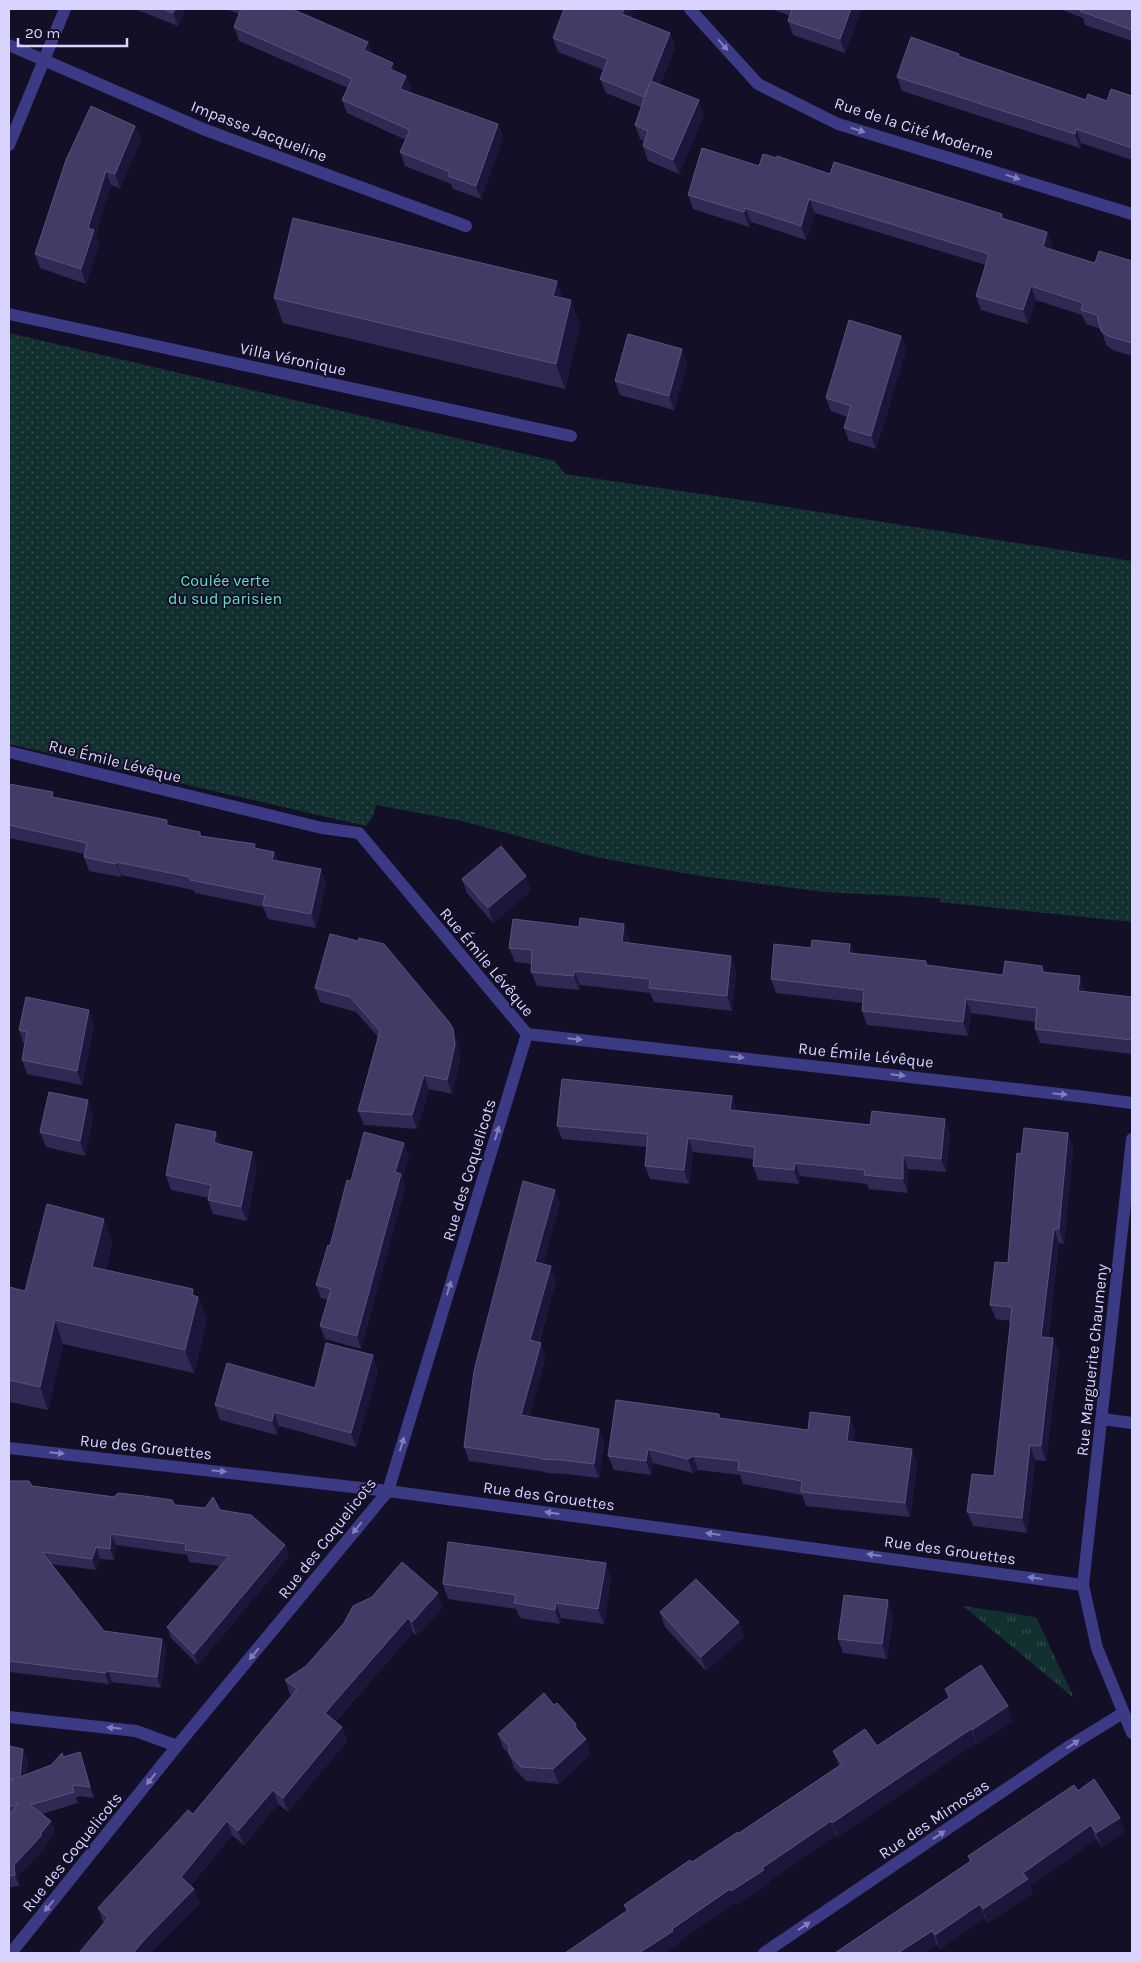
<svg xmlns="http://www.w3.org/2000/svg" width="1141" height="1962" font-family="Karla,sans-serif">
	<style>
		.grass { fill: url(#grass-tufts) }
		.park { fill: url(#park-dots) }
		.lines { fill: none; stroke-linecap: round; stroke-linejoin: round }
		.minor { stroke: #3d3a85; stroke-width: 12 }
		.wall { fill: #312854 }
		.shaded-wall { fill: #1d163a }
		.building { fill: #433a66; stroke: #5a527e }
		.oneway { fill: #837fbc }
		.labels { text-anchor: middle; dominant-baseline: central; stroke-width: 4; stroke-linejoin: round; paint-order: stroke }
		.street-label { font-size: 16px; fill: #d9d4ff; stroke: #130f26 }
		.park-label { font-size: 16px; fill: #5fe0c0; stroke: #130f26 }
	</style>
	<defs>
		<pattern id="grass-tufts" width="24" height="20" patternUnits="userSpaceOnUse" patternTransform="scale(1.25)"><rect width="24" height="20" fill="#12302f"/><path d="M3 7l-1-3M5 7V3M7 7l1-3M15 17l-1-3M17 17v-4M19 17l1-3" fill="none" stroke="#344d4e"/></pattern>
		<pattern id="park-dots" width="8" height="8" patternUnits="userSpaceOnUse" patternTransform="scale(1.25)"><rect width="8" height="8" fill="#12302f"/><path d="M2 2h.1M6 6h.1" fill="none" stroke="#344d4e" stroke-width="1.8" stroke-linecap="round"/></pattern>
	</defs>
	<rect width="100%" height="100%" fill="#130f26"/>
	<path class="grass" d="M963,1606L1036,1617L1074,1698Z"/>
	<path class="park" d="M9,333L555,461L565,474L749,501L1132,561V922L940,902V898L824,892L700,876L595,857L462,821L376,805L373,816L366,826L9,744Z"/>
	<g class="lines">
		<g class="minor">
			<path d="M690,9L758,84L838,124L1132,214"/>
			<path d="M9,45L203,129L466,226"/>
			<path d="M9,145L65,9"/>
			<path d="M9,314L571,436"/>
			<path d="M9,752L322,828L359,833L527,1034L1086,1097L1132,1103"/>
			<path d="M1132,1139L1083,1585L1097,1648L1132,1733"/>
			<path d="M1102,1419L1132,1423"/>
			<path d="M9,1448L388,1491L1083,1585"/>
			<path d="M9,1717L136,1731L177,1746"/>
			<path d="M11,1953L177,1746L388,1491L527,1034"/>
			<path d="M764,1953L1071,1745L1123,1713"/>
		</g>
	</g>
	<g class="wall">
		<path d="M135,9H185L178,26Z"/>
		<path d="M226,9H292L368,42L372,54L395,71L406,76L411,89L409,92L498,124L503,137L481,199L453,189L451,184L405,166L400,152L406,140L347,113L342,100L348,88L239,41L234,27L239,14Z"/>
		<path d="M771,9H861L845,53L793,35L788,21L790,16Z"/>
		<path d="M1060,9H1132V41L1085,25L1083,18Z"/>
		<path d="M633,12L631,18L670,33L675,48L660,85L704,115L679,174L648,161L643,146L644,141L640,139L635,125L641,107L606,93L600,79L604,70L558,52L553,38Z"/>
		<path d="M959,54L960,56L1086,100L1107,101L1132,96V160L1081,143L1080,148L902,91L897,77Z"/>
		<path d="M135,126L141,140L120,188L111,185L96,233L99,244L86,284L40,268L35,254Z"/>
		<path d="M759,166L830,174L1002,214L1003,218L1047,232L1052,246L1051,250L1095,263L1132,261V356L1113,350L1106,345L1101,329L1086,324L1082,315L1036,300L1028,324L981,310L976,296L986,265L815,213L806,240L751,222L749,227L693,209L688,195Z"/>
		<path d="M274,298H564L580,325L565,389L283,323Z"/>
		<path d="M901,336L906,350L876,449L849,441L844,428L847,417L831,411L826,398Z"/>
		<path d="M687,364L674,410L620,395L615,381Z"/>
		<path d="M9,784L54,797L167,820L169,825L202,836L255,844L256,848L274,852L278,861L326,882L316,928L268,919L263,907L195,893L193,890L121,875V877L89,871L84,857L85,854L9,838Z"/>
		<path d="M462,879L531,891L493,923L467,893Z"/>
		<path d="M624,924L629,938V943L736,971L732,1011L654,1002L650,993L580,985L579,990L537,986L531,972L532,964L515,962L509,948L579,927Z"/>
		<path d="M330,934L458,1043L460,1059L452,1094L429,1089L417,1129L364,1125L358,1111L378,1037L356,1012L320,1002L315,988Z"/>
		<path d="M850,944L854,953L928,966L1003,975L1042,966L1045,972L1085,990V991L1132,997V1054L1040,1043L1035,1029L1036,1022L971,1013L968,1036L867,1025L862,1011L863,1003L776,993L771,979L811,948Z"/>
		<path d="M94,1024L82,1085L27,1074L22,1060L24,1045L19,1030Z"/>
		<path d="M88,1100L93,1115L85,1156L46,1147L40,1132Z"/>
		<path d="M737,1109V1110L950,1133L946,1172L908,1169V1193L869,1189L867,1184L800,1176L799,1184L758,1180L753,1166L754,1159L693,1152L689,1184L650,1179L645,1166L647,1147L562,1139L557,1126Z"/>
		<path d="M216,1132L221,1145L257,1166L247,1221L213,1214L208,1200L209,1198L171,1190L166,1175Z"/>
		<path d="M1068,1133L1073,1148L1064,1244L1059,1243L1048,1338H1053L1059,1353L1046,1461L1035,1460L1027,1533L973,1526L967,1512L994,1476L1011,1321L996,1319L990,1305L1008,1263L1021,1154Z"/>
		<path d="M409,1156L402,1179L405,1187L361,1349L325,1339L320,1326L328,1300L321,1298L316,1285L351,1181Z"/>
		<path d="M560,1203L543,1264L556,1280L539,1343L546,1357L529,1417L599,1429L604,1443L599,1478L567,1474L546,1473V1472L469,1461L464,1447Z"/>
		<path d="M104,1219L112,1242L106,1270L198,1297L207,1320L194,1373L63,1344L48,1410L9,1402V1287L25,1291Z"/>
		<path d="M378,1370L356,1447L279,1426L277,1435L220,1420L215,1405L315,1388Z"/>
		<path d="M719,1414L721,1419L808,1430L850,1417L855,1431L854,1442L912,1449L917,1464L910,1517L806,1506L802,1495L743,1484L740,1475L698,1470L693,1473L653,1463L651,1475L614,1470L608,1456Z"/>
		<path d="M9,1481L32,1486L220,1510L285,1545L289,1556L198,1665L171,1638L167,1627L220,1566L189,1562L187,1555L116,1545L114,1560L100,1559L96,1570L51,1564L104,1631L162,1639L166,1650L161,1688L112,1682L109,1684L9,1672Z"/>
		<path d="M611,1578L604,1624L561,1618L560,1624L520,1618L516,1609L448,1599L443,1584Z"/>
		<path d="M443,1607L417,1636L413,1632L335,1722L342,1727L347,1741L288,1812L278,1804L244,1845L232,1835L191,1885L194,1889L200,1903L150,1953L103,1922L98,1908L193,1814L292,1695L290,1694L285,1680L306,1666L344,1623Z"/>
		<path d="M660,1612L739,1622L744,1637L706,1671L665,1627Z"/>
		<path d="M893,1615L887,1659L843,1653L838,1639Z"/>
		<path d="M945,1689L1013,1721L977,1744L976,1743L838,1837L836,1835L768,1882L769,1884L736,1905L735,1903L678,1942L679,1945L626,1911L624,1905L739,1833L839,1766L833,1751L877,1746L948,1698Z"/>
		<path d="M554,1705L576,1724L578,1731L591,1754L559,1784L526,1781L514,1768L509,1754L503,1748L498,1734Z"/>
		<path d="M9,1746L28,1760L26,1775L51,1765L63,1757L84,1763L94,1798L79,1796L76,1798L78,1803L42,1814L51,1821L55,1832L45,1845V1848L18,1876L19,1886L10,1887L9,1888Z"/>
		<path d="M1078,1791L1125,1832L1102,1847L1096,1839L1030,1886L1033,1893L988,1923L985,1918L940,1949L937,1945L925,1953H835L970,1861L968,1856Z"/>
	</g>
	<g class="shaded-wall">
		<path d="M175,9H185L178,26L173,13Z"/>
		<path d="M624,9H632L633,12L627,28L622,14Z"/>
		<path d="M851,9H861L845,53L840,39Z"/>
		<path d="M670,33L675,48L656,95L651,81Z"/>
		<path d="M368,42L373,55L364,50Z"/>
		<path d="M393,63L397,77L390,69Z"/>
		<path d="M406,76L411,89L405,102L400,89Z"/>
		<path d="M699,100L704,115L679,174L673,160Z"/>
		<path d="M498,124L503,137L481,199L476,186Z"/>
		<path d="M135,126L141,140L120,188L115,174Z"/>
		<path d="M1076,129L1081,143L1080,148L1075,134Z"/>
		<path d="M106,171L111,185L96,233L99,244L86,284L81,269L88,228Z"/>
		<path d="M809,199L815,213L806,240L801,226Z"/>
		<path d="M745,208L751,222L749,227L744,212Z"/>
		<path d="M1047,232L1052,246L1048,261L1043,247Z"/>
		<path d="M557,281L566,306L553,296Z"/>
		<path d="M1031,286L1036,300L1028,324L1023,310Z"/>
		<path d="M571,300L580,325L565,389L556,364Z"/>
		<path d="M901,336L906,350L876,449L871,436Z"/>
		<path d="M682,349L687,364L674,410L669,396Z"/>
		<path d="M274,852L279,865L272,860Z"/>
		<path d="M116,862L121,875V877L116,864Z"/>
		<path d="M321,869L326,882L316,928L311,914Z"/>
		<path d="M526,876L531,891L493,923L488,908Z"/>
		<path d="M624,924L629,938L627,956L622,942Z"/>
		<path d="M850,944L855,958L849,953Z"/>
		<path d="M731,956L736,971L732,1011L727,996Z"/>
		<path d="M574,971L580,985L579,990L574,976Z"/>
		<path d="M1080,976L1085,990L1083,1004L1078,991Z"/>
		<path d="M966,999L971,1013L968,1036L963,1022Z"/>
		<path d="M89,1010L94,1024L82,1085L77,1071Z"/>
		<path d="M453,1028L458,1043L460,1059L452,1094L447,1080Z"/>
		<path d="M424,1075L429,1089L417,1129L412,1115Z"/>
		<path d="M732,1096L737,1109L735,1123L730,1110Z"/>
		<path d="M88,1100L93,1115L85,1156L80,1141Z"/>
		<path d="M945,1119L950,1133L946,1172L941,1159Z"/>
		<path d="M216,1132L221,1146L214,1143Z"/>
		<path d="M1068,1133L1073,1148L1064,1244L1059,1229Z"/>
		<path d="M688,1138L693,1152L689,1184L684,1170Z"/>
		<path d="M404,1143L409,1156L402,1179L405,1187L361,1349L357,1336L395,1172Z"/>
		<path d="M252,1152L257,1166L247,1221L241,1207Z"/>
		<path d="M903,1155L908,1169V1193L903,1179Z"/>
		<path d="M795,1163L800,1176L799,1184L794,1170Z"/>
		<path d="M555,1190L560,1203L540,1276L535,1262Z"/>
		<path d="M104,1219L112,1242L101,1290L92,1267Z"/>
		<path d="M1054,1229L1059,1243L1046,1351L1041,1337Z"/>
		<path d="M551,1266L556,1280L535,1354L530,1340Z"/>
		<path d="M193,1289L197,1301L198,1297L207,1320L194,1373L185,1350Z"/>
		<path d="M55,1320L63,1344L48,1410L40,1387Z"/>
		<path d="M1053,1338L1059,1353L1046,1461L1041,1446Z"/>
		<path d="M541,1343L546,1357L526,1429L521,1415Z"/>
		<path d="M373,1355L378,1370L356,1447L351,1433Z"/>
		<path d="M274,1412L279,1426L277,1435L272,1421Z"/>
		<path d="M850,1417L855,1431L852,1455L847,1441Z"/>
		<path d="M599,1429L604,1443L599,1478L594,1464Z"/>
		<path d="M1030,1445L1035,1460L1027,1533L1022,1518Z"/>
		<path d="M648,1449L653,1463L651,1475L646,1461Z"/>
		<path d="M912,1449L917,1464L910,1517L905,1503Z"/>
		<path d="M693,1456L698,1470L693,1473L688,1459Z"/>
		<path d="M111,1534L116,1545L114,1560L110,1549Z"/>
		<path d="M285,1545L289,1556L198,1665L194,1654Z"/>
		<path d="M96,1547L100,1559L96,1570L92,1559Z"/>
		<path d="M606,1563L611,1578L604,1624L598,1609Z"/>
		<path d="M438,1593L443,1607L417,1636L412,1622Z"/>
		<path d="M888,1600L893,1615L887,1659L882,1644Z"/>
		<path d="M556,1603L561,1618L560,1624L555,1610Z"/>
		<path d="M408,1618L413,1632L330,1727L325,1713Z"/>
		<path d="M739,1622L744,1637L706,1671L701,1657Z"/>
		<path d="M162,1639L166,1650L161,1688L157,1677Z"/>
		<path d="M108,1671L112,1682L109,1684L105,1673Z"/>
		<path d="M1008,1706L1013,1721L977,1744L972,1730Z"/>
		<path d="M342,1727L347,1741L288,1812L283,1798Z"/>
		<path d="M971,1729L976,1743L838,1837L832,1823Z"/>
		<path d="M586,1739L591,1754L559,1784L553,1769Z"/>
		<path d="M23,1749L28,1760L24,1788L20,1777Z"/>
		<path d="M80,1752L84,1763L94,1798L90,1787Z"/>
		<path d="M273,1790L278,1804L244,1845L238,1831Z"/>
		<path d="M1120,1818L1125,1832L1102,1847L1096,1833Z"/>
		<path d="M51,1821L55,1832L45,1845V1848L18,1876L19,1886L15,1875L14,1865Z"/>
		<path d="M227,1821L232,1835L186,1891L181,1877Z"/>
		<path d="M831,1821L836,1835L768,1882L769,1884L736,1905L731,1891L762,1868Z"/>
		<path d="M1091,1825L1096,1839L1030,1886L1033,1893L988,1923L983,1909L1023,1873Z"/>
		<path d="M194,1889L200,1903L150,1953H133L146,1938Z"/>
		<path d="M730,1889L735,1903L678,1942L679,1945L666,1953H639L672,1929Z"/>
		<path d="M980,1904L985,1918L940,1949L935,1935Z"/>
		<path d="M932,1931L937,1945L925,1953H898Z"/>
	</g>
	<g class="building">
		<path d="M163,9H175L173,13Z"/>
		<path d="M241,9H292L368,42L364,50L393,63L390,69L406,76L400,89L498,124L476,186L448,176L450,172L400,152L410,130L342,100L352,79L234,27Z"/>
		<path d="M564,9H624L622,14L670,33L651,81L699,100L673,160L643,146L648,131L635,125L650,82L644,97L600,79L608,59L553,38Z"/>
		<path d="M792,9H851L840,39L788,21Z"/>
		<path d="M1081,9H1132V30L1080,11Z"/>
		<path d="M911,37L959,54L958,56L1086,100L1088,94L1107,101L1111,89L1132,96V148L1076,129L1075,134L897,77Z"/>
		<path d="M91,106L135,126L115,174L106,171L88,228L94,230L81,269L35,254L66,160Z"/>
		<path d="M702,148L759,166L763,154L777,158V156L830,174L834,162L1002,214L1001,218L1047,232L1043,247L1095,263L1099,251L1132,261V343L1108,336L1101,331L1097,315L1081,310L1083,303L1031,286L1023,310L976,296L989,254L809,199L801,226L745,208L744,212L688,195Z"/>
		<path d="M293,218L557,281L553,296L571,300L556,364L274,298Z"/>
		<path d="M849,320L901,336L871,436L844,428L851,406L826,398Z"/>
		<path d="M628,334L682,349L669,396L615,381Z"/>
		<path d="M9,784L53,792L52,797L167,820L166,825L200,832V836L255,844L254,848L274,852L272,860L321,869L311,914L263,905L265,895L190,880V877L116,862V864L84,857L87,843L9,825Z"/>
		<path d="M501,846L526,876L488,908L462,879Z"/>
		<path d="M580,918L624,924L622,942L731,956L727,996L649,988L650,979L574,971V976L531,972L532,950L509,948L513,919L579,927Z"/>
		<path d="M330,934L358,941L359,938L384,944L449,1022L453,1028L455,1045L447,1080L424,1075L412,1115L358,1111L380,1031L350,997L315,988Z"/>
		<path d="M812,940L850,944L849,953L926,961V965L1003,975L1005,961L1042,966V972L1080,976L1078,991L1132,997V1040L1035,1029L1037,1008L966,999L963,1022L862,1011L864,990L771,979L774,944L811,948Z"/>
		<path d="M26,997L89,1010L77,1071L22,1060L27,1032L19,1030Z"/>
		<path d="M562,1079L732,1096L730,1110L870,1125L872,1111L945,1119L941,1159L903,1155V1179L864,1175L865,1170L795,1163L794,1170L753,1166L755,1147L688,1138L684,1170L645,1166L648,1134L557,1126Z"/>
		<path d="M49,1092L88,1100L80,1141L40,1132Z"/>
		<path d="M176,1124L216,1132L214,1143L252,1152L241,1207L208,1200L211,1185L166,1175Z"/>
		<path d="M1024,1128L1068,1133L1059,1229H1054L1041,1337L1053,1338L1041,1446L1030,1445L1022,1518L967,1512L972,1474L994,1476L1012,1307L990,1305L995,1262L1008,1263L1017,1153L1021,1154Z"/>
		<path d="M364,1132L404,1143L395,1172L401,1174L357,1336L320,1326L331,1289L316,1285L328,1245L330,1246L347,1180L351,1181Z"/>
		<path d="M523,1181L555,1190L535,1262L551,1266L530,1340L541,1343L521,1415L599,1429L594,1464L562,1460L541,1459V1458L464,1447L474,1371Z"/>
		<path d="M47,1204L104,1219L92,1267L193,1289L192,1295L198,1297L185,1350L55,1320L40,1387L9,1380V1287L25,1291Z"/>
		<path d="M326,1343L373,1355L351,1433L274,1412L272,1421L215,1405L227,1363L315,1388Z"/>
		<path d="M616,1400L719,1414V1418L808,1430L810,1412L850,1417L847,1441L912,1449L905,1503L801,1492L802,1481L738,1470L739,1461L693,1456L688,1459L648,1449L646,1461L608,1456Z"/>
		<path d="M9,1481H29L32,1486L114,1497L118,1493L144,1496L172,1500L175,1505L205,1508L213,1497L220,1510L251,1515L285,1545L194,1654L167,1627L229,1556L185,1550L186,1544L111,1534L110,1549L96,1547L92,1559L42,1552L104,1631L162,1639L157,1677L108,1671L105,1673L9,1661Z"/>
		<path d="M448,1542L606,1563L598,1609L556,1603L555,1610L514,1603L516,1595L443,1584Z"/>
		<path d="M402,1562L438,1593L412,1622L408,1618L325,1713L342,1727L283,1798L273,1790L238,1831L227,1821L181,1877L194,1889L146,1938L133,1953H79L108,1918L98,1908L188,1810L193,1814L297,1689L285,1680L306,1666L344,1623L353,1606L372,1597Z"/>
		<path d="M696,1579L739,1622L701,1657L660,1612Z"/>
		<path d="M844,1595L888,1600L882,1644L838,1639Z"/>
		<path d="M981,1665L1008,1706L972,1730L971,1729L832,1823L831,1821L762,1868L764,1870L731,1891L730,1889L672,1929L673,1931L639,1953H565L628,1910L624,1905L690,1860L692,1862L738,1832L739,1833L842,1764L833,1751L865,1729L877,1746L950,1697L945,1689Z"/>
		<path d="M544,1693L554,1705L557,1703L576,1724L574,1726L586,1739L553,1769L521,1767L509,1754V1746L498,1734Z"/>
		<path d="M9,1746L23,1749L20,1777L51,1765L62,1753L63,1757L80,1752L90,1787L75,1785L72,1786L74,1792L30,1805L51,1821L41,1833V1836L14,1865L15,1875L9,1876V1815L18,1804L9,1807V1781L14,1779L9,1778Z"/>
		<path d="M1094,1779L1120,1818L1096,1833L1091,1825L1023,1873L1028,1879L983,1909L980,1904L935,1935L932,1931L898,1953H835L971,1861L968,1856L1074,1785L1078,1791Z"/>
	</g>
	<defs><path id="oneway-solid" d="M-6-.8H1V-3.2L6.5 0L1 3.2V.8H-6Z" transform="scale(1.25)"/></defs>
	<g class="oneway">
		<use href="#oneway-solid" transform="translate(723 45) rotate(48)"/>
		<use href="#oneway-solid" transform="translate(858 130) rotate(17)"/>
		<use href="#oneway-solid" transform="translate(1013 177) rotate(17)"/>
		<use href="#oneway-solid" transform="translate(575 1039) rotate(6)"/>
		<use href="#oneway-solid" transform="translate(737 1057) rotate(6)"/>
		<use href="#oneway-solid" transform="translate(898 1075) rotate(6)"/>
		<use href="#oneway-solid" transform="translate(1060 1094) rotate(6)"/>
		<use href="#oneway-solid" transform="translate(497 1133) rotate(-73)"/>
		<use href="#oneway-solid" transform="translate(449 1288) rotate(-73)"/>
		<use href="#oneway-solid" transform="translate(402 1444) rotate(-73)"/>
		<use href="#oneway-solid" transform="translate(57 1453) rotate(6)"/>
		<use href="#oneway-solid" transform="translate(219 1471) rotate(6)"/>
		<use href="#oneway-solid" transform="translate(552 1513) rotate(-172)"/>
		<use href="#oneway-solid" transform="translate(357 1528) rotate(129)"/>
		<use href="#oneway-solid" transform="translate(713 1534) rotate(-172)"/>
		<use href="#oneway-solid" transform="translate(874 1555) rotate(-172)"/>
		<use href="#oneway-solid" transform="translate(1035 1578) rotate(-172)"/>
		<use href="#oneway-solid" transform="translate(254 1654) rotate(130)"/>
		<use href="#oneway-solid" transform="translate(114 1728) rotate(-174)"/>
		<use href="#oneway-solid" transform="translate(1073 1744) rotate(-33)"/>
		<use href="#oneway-solid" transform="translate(151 1779) rotate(129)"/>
		<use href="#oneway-solid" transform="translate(939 1835) rotate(-34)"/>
		<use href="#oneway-solid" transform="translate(49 1906) rotate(129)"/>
		<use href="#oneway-solid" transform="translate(804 1926) rotate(-34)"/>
	</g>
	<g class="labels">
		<g class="street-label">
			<text transform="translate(914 128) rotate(18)">Rue de la Cité Moderne</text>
			<text transform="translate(259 131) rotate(21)">Impasse Jacqueline</text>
			<text transform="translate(293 359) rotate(12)">Villa Véronique</text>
			<text transform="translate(115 761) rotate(14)">Rue Émile Lévêque</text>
			<text transform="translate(487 962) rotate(50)">Rue Émile Lévêque</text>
			<text transform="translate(866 1055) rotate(6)">Rue Émile Lévêque</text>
			<text transform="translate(469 1170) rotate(-73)">Rue des Coquelicots</text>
			<text transform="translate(1092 1360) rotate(-84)">Rue Marguerite Chaumeny</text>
			<text transform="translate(146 1447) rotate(6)">Rue des Grouettes</text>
			<text transform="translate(549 1496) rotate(8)">Rue des Grouettes</text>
			<text transform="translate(327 1538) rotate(-52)">Rue des Coquelicots</text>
			<text transform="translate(950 1550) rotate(8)">Rue des Grouettes</text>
			<text transform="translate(934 1819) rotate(-34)">Rue des Mimosas</text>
			<text transform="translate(72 1852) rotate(-51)">Rue des Coquelicots</text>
		</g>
		<g class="park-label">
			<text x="225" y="580">Coulée verte<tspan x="225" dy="18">du sud parisien</tspan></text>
		</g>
	</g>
	<rect width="1141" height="1962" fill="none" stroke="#d9d4ff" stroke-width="20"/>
	<path d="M18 38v8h109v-8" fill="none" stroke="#d9d4ff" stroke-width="2.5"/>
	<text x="25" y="38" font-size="15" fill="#d9d4ff" stroke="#130f26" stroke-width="4" paint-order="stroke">20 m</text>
</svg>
